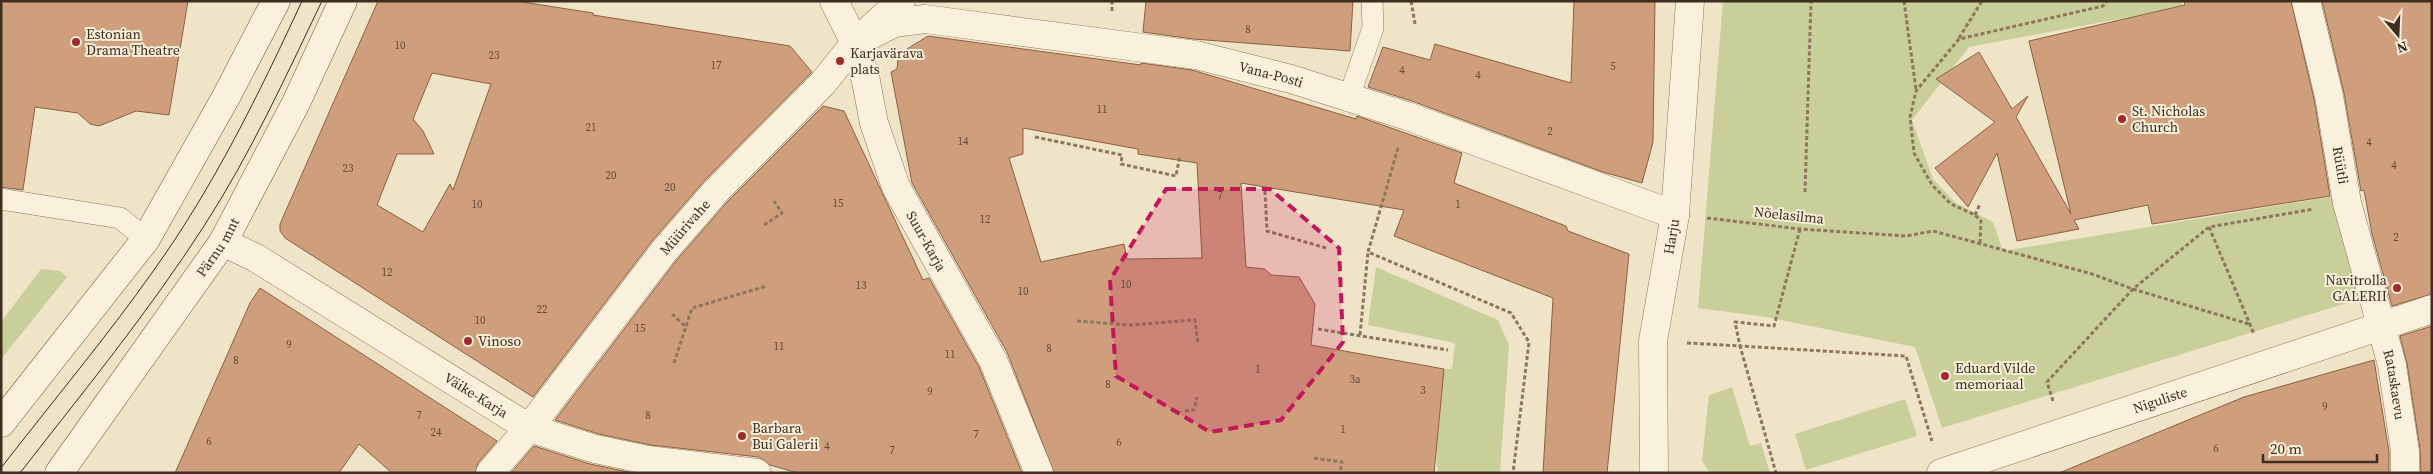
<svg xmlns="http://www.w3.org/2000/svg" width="2433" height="474" font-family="'Source Serif 4',serif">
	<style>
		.green { fill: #c9cf9b }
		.building { fill: #cf9f7d; stroke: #8d5f41; fill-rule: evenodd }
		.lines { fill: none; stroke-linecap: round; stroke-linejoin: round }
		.lane-casing { stroke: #8d765c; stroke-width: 22 }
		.street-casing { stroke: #8d765c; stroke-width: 29 }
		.secondary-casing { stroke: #6f573f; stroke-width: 29 }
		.path { stroke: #8d765c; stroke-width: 3; stroke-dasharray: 4 2.5; stroke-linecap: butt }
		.lane { stroke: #faf1dc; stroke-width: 21 }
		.street { stroke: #faf1dc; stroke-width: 28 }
		.secondary { stroke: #faf1dc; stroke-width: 28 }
		.tram { stroke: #3d2e20; stroke-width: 1 }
		.marked { fill: #c2185b; fill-opacity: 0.2; stroke: #c2185b; stroke-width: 4; stroke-dasharray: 10 6; stroke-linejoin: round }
		.poi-dot { fill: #9e2a2b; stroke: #f7eed8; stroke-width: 2 }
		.labels { text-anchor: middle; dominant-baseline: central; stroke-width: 4; stroke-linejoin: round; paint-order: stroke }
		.number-label { font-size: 11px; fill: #624a37 }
		.poi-label { font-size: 14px; fill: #3d2e20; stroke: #f7eed8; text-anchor: start }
		.street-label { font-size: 14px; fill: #3d2e20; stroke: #f7eed8 }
	</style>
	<rect width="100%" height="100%" fill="#f0e4c8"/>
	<g class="green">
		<path d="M1723,1H2182L2183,7L1969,47L1912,120L1933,179L1956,203L1993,222L2003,251L2335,196L2360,299L1942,428L1915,347L1766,317L1698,308Z"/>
		<path d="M1376,267L1498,320L1509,345L1500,473H1438L1436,457L1444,369H1452L1455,343L1368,325Z"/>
		<path d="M41,269L60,271L67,277L1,359V322Z"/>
		<path d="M1732,387L1750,446L1761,443L1770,473H1710L1702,461L1709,395Z"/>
		<path d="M1905,399L1917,436L1806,470L1795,434Z"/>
	</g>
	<g class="building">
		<path d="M1,1H188L169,115L136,111L99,126L90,124L78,113L35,107L23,190L1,187Z"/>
		<path d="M378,1H516L593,13V15L790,46L812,72L706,179L652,241L533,397L285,238L280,231V224ZM432,73L491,84L453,190L450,184L423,232L377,205L397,154H434L423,131L413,119Z"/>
		<path d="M1146,1H1353L1350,51L1193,39L1143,32Z"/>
		<path d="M1574,1H1655L1653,142L1642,183L1603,172L1412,101L1368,87L1383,47L1430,60L1435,44L1571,83Z"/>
		<path d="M2184,1H2291L2314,99L2330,196L2152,224L2148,205L2074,220L2079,229L2017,241L1997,153L1968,207L1935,168L1995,122L1936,79L1979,52L2012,109L2028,96L2016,117L2071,214L2029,41L2185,5Z"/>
		<path d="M2322,1H2432V294L2392,306L2372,234L2364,190L2361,191L2344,93Z"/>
		<path d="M928,36L1141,65V63L1192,70L1356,119L1357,116L1462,153L1454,183L1566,226L1568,231L1629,254L1607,473H1543L1553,298L1394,236L1404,210L1241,183L1246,267L1265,269L1271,275L1299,277L1315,304L1311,345L1444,369L1434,473H1054L1007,352L912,183L891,72L897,69L898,60L907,49ZM1023,128L1138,149V154L1197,163L1202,258L1127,259L1124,244L1041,262L1009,158L1023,154Z"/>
		<path d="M823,106L844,111L923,280L929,278L979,367L1022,473H798L770,465L759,457L651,445L599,434L555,420L676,261L728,201Z"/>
		<path d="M260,288L497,441L478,463L475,473H392L359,444L339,473H175L250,303Z"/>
		<path d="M2432,326V473H2421L2420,449L2407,363L2400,336Z"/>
		<path d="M2374,360L2389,452V473H2059L2244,397Z"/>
		<path d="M534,446L590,464L633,473H511Z"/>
	</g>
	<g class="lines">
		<defs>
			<g id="lane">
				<path d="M1349,97L1373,28L1372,1"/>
				<path d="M1,199L120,218L146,239"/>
			</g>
			<g id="street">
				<path id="s1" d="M834,1L855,43L866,81L874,123L896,187L993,360L1039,473"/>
				<path id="s2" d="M2306,1L2329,96L2347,203L2392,365L2405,451V473"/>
				<path id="s3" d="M855,43L894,23L925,19L1196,55L1291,79L1407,116L1675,215"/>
				<path id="s4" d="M223,242L256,258L529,428L595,449L648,460L757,473"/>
				<path id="s5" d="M490,473L529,428L664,251L717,190L823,83L855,43L901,1"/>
				<path id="s6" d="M1654,473L1653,341L1675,215L1690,1"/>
				<path id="s7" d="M1941,473L2432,309"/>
			</g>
			<g id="secondary">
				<path d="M1,423L146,239L226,97L276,1"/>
				<path id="s8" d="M59,473L223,242L296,103L343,1"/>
			</g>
		</defs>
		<use href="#lane" class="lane-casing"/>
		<use href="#street" class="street-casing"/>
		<use href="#secondary" class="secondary-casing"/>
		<g class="path">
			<path d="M1411,1L1415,24"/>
			<path d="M1904,1L1916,90"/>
			<path d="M1112,11V1"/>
			<path d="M1959,38L1982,1"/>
			<path d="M1035,137L1122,155L1121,164L1176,176L1180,155"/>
			<path d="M1398,148L1368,252L1511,313L1529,342L1513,473"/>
			<path d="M1265,191L1267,231L1326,248"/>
			<path d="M1805,192L1811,1"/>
			<path d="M1975,215L1980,204"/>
			<path d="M1707,218L1800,229L1906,236L1933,231L2092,274L2133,289L2249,324"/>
			<path d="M764,225L782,213L774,201"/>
			<path d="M2209,227L2254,334"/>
			<path d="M1800,229L1774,326L1735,322L1740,346L1906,356L1932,441"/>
			<path d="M1980,243L1981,221L1975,215L1951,204L1932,185L1914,153L1910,117L1916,91L1959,39L2103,6L2107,1"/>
			<path d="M672,314L686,327"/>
			<path d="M1077,321L1128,325L1195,320L1198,344"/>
			<path d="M1318,329L1448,350"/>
			<path d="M1360,335L1368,252"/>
			<path d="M1687,343L1740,346L1776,473"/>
			<path d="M674,363L692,308L767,286"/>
			<path d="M2053,401L2047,382L2133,289L2209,227L2314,209"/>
			<path d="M1185,411L1194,410L1197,397"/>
			<path d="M1314,458L1342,462L1340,473"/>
		</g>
		<use href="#lane" class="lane"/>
		<use href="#street" class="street"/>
		<use href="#secondary" class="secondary"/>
		<g class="tram">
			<path d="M1,468C52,402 106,338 154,270C214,186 259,94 302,1"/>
			<path d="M20,473C83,392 148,313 204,226C250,155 285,78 322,1"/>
		</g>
	</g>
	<path class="marked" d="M1166,189H1270L1339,248L1343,342L1281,420L1210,432L1116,376L1110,280Z"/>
	<g class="poi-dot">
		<circle cx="76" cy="42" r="5"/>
		<circle cx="840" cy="61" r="5"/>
		<circle cx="2122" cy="119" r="5"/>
		<circle cx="2397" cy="288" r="5"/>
		<circle cx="468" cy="341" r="5"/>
		<circle cx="1945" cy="376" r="5"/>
		<circle cx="742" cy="436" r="5"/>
	</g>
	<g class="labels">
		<g class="number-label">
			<text x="1248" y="29">8</text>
			<text x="400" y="45">10</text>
			<text x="494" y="55">23</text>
			<text x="716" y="65">17</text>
			<text x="1613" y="66">5</text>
			<text x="1402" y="70">4</text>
			<text x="1478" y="75">4</text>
			<text x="1102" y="109">11</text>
			<text x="591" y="127">21</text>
			<text x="1550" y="131">2</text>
			<text x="963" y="141">14</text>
			<text x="2369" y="142">4</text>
			<text x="2394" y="165">4</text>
			<text x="348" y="168">23</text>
			<text x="611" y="175">20</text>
			<text x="670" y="187">20</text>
			<text x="1220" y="195">7</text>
			<text x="838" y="203">15</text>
			<text x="477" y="204">10</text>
			<text x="1458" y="204">1</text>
			<text x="985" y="219">12</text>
			<text x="2396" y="237">2</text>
			<text x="387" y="272">12</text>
			<text x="1126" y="284">10</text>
			<text x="861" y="285">13</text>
			<text x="1023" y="291">10</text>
			<text x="542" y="309">22</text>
			<text x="480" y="320">10</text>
			<text x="640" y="328">15</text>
			<text x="289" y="344">9</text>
			<text x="779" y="346">11</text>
			<text x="1049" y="348">8</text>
			<text x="950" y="354">11</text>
			<text x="236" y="360">8</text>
			<text x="1258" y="369">1</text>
			<text x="1355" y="379">3a</text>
			<text x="1108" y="384">8</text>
			<text x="1423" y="390">3</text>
			<text x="930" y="391">9</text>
			<text x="2325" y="406">9</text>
			<text x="419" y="415">7</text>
			<text x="648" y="415">8</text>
			<text x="1343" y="429">1</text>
			<text x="436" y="432">24</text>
			<text x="976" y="434">7</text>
			<text x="209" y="441">6</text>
			<text x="1119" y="442">6</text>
			<text x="827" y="446">4</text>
			<text x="2216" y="448">6</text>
			<text x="892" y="450">7</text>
		</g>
		<g class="poi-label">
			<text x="86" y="34">Estonian<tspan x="86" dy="16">Drama Theatre</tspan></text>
			<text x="850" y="53">Karjavärava<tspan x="850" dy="16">plats</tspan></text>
			<text x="2132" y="111">St. Nicholas<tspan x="2132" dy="16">Church</tspan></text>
			<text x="2387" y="280" text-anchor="end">Navitrolla<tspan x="2387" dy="16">GALERII</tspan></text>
			<text x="478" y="341">Vinoso</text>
			<text x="1955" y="368">Eduard Vilde<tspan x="1955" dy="16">memoriaal</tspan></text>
			<text x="752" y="428">Barbara<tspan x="752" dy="16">Bui Galerii</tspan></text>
		</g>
		<g class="street-label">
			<text stroke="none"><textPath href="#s3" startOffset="426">Vana-Posti</textPath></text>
			<text stroke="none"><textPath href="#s2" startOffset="168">Rüütli</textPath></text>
			<text transform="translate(1789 215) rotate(6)">Nõelasilma</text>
			<text stroke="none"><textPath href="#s5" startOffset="314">Müürivahe</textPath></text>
			<text stroke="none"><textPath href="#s6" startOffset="238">Harju</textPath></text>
			<text stroke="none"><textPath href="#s1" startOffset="259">Suur-Karja</textPath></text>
			<text stroke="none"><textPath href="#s8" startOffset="276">Pärnu mnt</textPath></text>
			<text stroke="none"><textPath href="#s2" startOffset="394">Rataskaevu</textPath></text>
			<text stroke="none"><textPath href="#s4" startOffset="296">Väike-Karja</textPath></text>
			<text stroke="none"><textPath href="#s7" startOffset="231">Niguliste</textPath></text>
		</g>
	</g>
	<rect width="2433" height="474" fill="none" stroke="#3d2e20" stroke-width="5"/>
	<g transform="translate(2398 35) rotate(161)" stroke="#f7eed8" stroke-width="4" paint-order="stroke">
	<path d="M0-4L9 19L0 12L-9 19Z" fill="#3d2e20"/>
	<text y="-8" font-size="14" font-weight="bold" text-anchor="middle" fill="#3d2e20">N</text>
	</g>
	<path d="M2263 454v8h114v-8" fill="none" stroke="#3d2e20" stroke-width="2.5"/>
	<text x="2270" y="454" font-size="15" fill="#3d2e20" stroke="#f7eed8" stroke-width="4" paint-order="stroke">20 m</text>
</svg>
